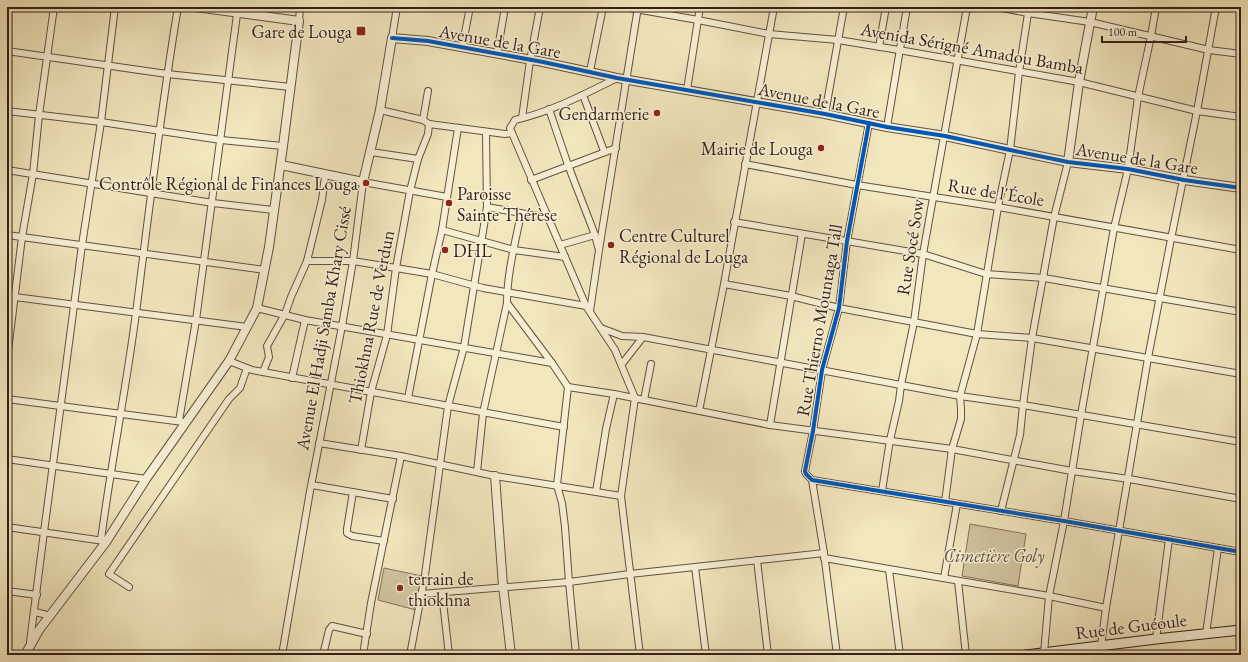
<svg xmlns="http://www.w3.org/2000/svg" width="1248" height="662" font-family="'EB Garamond',serif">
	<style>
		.green { fill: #d1c4a1; stroke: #82725c }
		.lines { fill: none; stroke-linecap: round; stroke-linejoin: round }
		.minor-casing { stroke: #625141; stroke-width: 8 }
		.tertiary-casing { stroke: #625141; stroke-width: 10 }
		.secondary-casing { stroke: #321f18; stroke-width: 11 }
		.minor { stroke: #f7efd4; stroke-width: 6 }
		.tertiary { stroke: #f7efd4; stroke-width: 8 }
		.secondary { stroke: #f7efd4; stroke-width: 9 }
		.cycleway-casing { stroke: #f7efd4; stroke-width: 6 }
		.cycleway { stroke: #0057b8; stroke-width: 4 }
		.poi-dot { fill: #8f2418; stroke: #f7efd4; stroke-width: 1.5 }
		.labels { text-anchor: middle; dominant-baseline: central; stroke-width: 3; stroke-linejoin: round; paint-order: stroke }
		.poi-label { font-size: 18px; fill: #321f18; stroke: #f7efd4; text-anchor: end }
		.street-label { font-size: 18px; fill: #321f18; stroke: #f7efd4 }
		.park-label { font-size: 18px; font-style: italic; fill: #625141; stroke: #f7efd4 }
	</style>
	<rect width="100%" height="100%" fill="#f2e6bd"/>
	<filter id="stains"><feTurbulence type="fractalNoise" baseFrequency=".005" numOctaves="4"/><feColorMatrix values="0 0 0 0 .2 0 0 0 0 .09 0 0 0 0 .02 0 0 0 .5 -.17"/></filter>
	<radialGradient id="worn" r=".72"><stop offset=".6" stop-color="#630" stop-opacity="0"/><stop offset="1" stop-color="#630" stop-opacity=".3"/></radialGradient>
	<g class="green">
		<path d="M970,524L1026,534L1018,586L962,576Z"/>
		<path d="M384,568L422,576L416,610L378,600Z"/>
	</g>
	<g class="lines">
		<defs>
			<g id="minor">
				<path d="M624,7L698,20L769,34L838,40L899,50L1079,82L1197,111L1241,117"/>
				<path d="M997,7L1028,13L1090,22L1209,50L1241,54"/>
				<path d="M299,21L300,7"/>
				<path d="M392,38L397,7"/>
				<path d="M879,47L886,7"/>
				<path d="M462,48L470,7"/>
				<path d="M7,51L167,74L291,87"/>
				<path d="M497,54L505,7"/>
				<path d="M590,71L603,7"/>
				<path d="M687,90L700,7"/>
				<path d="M583,95L604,151"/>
				<path d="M549,109L568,165L595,235L598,247"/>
				<path d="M380,110L423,120L429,124L505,134L512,133L510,128L515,120C551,112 585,94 617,78"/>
				<path d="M7,111L101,122L221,140L283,146"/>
				<path d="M825,114L844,7"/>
				<path d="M522,118L530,61L540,7"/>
				<path d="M423,120L428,91"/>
				<path d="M869,123L847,241L839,308L822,370L813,431L805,471L806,474L812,480L1064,521L1241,552"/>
				<path d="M887,127L907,7"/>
				<path d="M512,133L586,306L615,350L635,398L621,496L640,655"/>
				<path d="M418,159L428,134L429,124"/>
				<path d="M745,164L857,185L998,207L1241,250"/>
				<path d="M7,170L213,203L273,210"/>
				<path d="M531,180L616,148"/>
				<path d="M487,207L549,218"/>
				<path d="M734,222L923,254L986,274L1044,278L1241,312"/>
				<path d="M442,230L514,250L565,257"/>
				<path d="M7,235L265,270"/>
				<path d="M560,245L595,235"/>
				<path d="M307,261H353L396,268L432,274L483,288L586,306"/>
				<path d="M724,284L791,296L839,308L977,334L1032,338L1241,374"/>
				<path d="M7,296L247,327"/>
				<path d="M507,303L552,363L568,387L557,485L562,503L565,527L569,582L576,655"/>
				<path d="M257,308L305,320L552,363"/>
				<path d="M590,311L599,250L638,7"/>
				<path d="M601,328L622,336L643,337L960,396L1023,405L1241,442"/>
				<path d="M7,359L22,237L33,174L39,115L54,7"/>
				<path d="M229,361L252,370L564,427"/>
				<path d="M622,364L643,337"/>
				<path d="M263,372L269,357L267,346L285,314L291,297L307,261L322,200L325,176"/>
				<path d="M292,378L305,320"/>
				<path d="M568,387L614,394L770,425L952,449L1072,471L1129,479L1241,499"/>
				<path d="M408,398L432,274L442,230L458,128"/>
				<path d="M7,399L183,422"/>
				<path d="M644,400L651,364"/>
				<path d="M699,411L724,284L774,7"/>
				<path d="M179,421L196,320L238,7"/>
				<path d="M770,425L802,234"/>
				<path d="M319,443L401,456L495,476L621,496"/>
				<path d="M361,450L371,392L387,335L396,268L410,191L418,159L371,152"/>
				<path d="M7,459L146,479"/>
				<path d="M477,472L483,413L507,303C507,274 515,243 521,214"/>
				<path d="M812,480L824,553L837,655"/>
				<path d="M312,485L393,499"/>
				<path d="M882,491L890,440L899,401L901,385L914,322L923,254L967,7"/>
				<path d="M353,492L347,529V533L352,536L384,541"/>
				<path d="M596,492L606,429L614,394"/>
				<path d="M945,502L952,449L961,419V409L960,396L977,334L998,207L1010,150L1019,72L1029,7"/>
				<path d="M1001,511L1020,435L1023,405L1032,338L1054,217L1068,162"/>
				<path d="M7,527L104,541"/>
				<path d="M101,540C111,464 126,389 136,313C149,211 161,108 178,7"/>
				<path d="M824,558L1049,596L1106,608"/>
				<path d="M757,560L768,655"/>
				<path d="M695,567L706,655"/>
				<path d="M889,570L900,655"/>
				<path d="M944,578L957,504"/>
				<path d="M958,581L966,655"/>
				<path d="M129,587L109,574L229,399L240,388L247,368"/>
				<path d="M7,591L37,595"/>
				<path d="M442,593L449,655"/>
				<path d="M421,594L569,582L630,574L824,553"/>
				<path d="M35,612L51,616"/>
				<path d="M1206,634L1218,548"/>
				<path d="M1156,639L1169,539"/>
				<path d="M30,642L44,532L82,245L101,122L115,7"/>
				<path d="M1101,646L1106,608L1148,358L1171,239L1197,111L1216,7"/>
				<path d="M1044,653L1049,596L1064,521L1081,415L1114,228L1128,169L1138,97L1151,36L1156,7"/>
				<path d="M282,655L310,491L342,326L353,261L363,182L447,197"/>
				<path d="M323,655L329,630L332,626L367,634"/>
				<path d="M363,655L371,603L401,456"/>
				<path d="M410,655L425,575L448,406L464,347L487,207L486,133"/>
			</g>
			<g id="tertiary">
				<path d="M1068,162L1079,82L1093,7"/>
				<path d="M281,165L363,182L380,110L392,38L428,41L543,62L617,78L825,114L887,127L945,136L1010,150L1068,162L1128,169L1184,180L1241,188"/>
				<path d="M495,476L503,586L511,655"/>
				<path d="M25,655L39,630L106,542L146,479L229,361L257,308L269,247L283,146L299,21L196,7"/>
			</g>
			<path id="secondary" d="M1026,655L1156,639L1241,630"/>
		</defs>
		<use href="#minor" class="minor-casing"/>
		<use href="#tertiary" class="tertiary-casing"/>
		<use href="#secondary" class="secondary-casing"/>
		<use href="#minor" class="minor"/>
		<use href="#tertiary" class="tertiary"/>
		<use href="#secondary" class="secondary"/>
		<defs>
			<g id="cycleway">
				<path d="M392,38L428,41L543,62L617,78L825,114L887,127L945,136L1010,150L1068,162L1128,169L1184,180L1241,188"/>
				<path d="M869,123L847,241L839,308L822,370L813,431L805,471L806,474L812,480L1064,521L1241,552"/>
			</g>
		</defs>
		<use href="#cycleway" class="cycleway-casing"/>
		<use href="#cycleway" class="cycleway"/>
	</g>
	<g class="poi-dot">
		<rect x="356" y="26" width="10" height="10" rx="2"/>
		<circle cx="657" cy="113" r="4"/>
		<circle cx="821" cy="148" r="4"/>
		<circle cx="366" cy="183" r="4"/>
		<circle cx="449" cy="203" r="4"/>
		<circle cx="611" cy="245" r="4"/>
		<circle cx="445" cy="250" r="4"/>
		<circle cx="400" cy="588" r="4"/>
	</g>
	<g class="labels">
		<g class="poi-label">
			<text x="352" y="31">Gare de Louga</text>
			<text x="649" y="113">Gendarmerie</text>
			<text x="813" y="148">Mairie de Louga</text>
			<text x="358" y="183">Contrôle Régional de Finances Louga</text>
			<text x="457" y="193" text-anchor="start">Paroisse<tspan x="457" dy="21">Sainte Thérèse</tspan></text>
			<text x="619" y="235" text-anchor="start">Centre Culturel<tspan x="619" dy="21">Régional de Louga</tspan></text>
			<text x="453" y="250" text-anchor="start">DHL</text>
			<text x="408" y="578" text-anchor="start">terrain de<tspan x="408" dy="21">thiokhna</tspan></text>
		</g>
		<g class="street-label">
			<text transform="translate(500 41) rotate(10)">Avenue de la Gare</text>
			<text transform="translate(972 48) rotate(10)">Avenida Sérigné Amadou Bamba</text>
			<text transform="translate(819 100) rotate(11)">Avenue de la Gare</text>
			<text transform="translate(1137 158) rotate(9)">Avenue de la Gare</text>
			<text transform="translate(996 192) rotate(9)">Rue de l'École</text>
			<text transform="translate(910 247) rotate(-81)">Rue Socé Sow</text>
			<text transform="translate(371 317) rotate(-79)">Thiokhna Rue de Verdun</text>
			<text transform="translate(819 320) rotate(-80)">Rue Thierno Mountaga Tall</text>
			<text transform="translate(323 328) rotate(-80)">Avenue El Hadji Samba Khary Cissé</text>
			<text transform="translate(1131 626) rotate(-7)">Rue de Guéoule</text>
		</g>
		<g class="park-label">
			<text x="994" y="555">Cimetière Goly</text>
		</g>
	</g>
	<rect width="1248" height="662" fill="none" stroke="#f2e6bd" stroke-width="24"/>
	<rect x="8" y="8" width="1232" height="646" fill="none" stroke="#321f18" stroke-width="2"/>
	<rect x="12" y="12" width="1224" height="638" fill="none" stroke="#321f18"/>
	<path d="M1102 36v6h84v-6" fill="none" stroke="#321f18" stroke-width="2"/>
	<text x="1108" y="36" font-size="12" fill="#321f18" stroke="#f7efd4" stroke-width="3" paint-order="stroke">100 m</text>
	<rect width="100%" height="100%" filter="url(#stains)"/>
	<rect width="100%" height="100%" fill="url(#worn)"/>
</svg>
